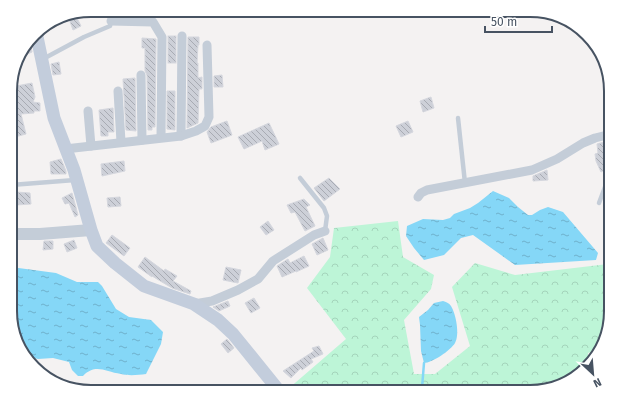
<svg xmlns="http://www.w3.org/2000/svg" width="621" height="402" font-family="'Fira Sans',sans-serif">
	<style>
		.forest { fill: url(#forest-crowns) }
		.water { fill: url(#water-ripples) }
		.lines { fill: none; stroke-linecap: round; stroke-linejoin: round }
		.stream { stroke: #85d7f7; stroke-width: 2.5 }
		.building { fill: url(#building-back-hatch); stroke: #d5d7de }
		.service { stroke: #c4cdd8; stroke-width: 4.5 }
		.minor { stroke: #c4cdd8; stroke-width: 9 }
		.tertiary { stroke: #c4cdd8; stroke-width: 12 }
		.secondary { stroke: #c3cddc; stroke-width: 13 }
		.rim { fill: none; stroke: #475362; stroke-width: 2 }
	</style>
	<defs>
		<pattern id="forest-crowns" width="20" height="18" patternUnits="userSpaceOnUse"><rect width="20" height="18" fill="#bdf5d7"/><path d="M2 6a3 3 0 1 1 6 0M12 15a3 3 0 1 1 6 0" fill="none" stroke="#a4d4bb"/></pattern>
		<pattern id="water-ripples" width="26" height="14" patternUnits="userSpaceOnUse"><rect width="26" height="14" fill="#85d7f7"/><path d="M2 4q2-2 4 0t4 0M15 11q2-2 4 0t4 0" fill="none" stroke="#6fb1cb"/></pattern>
		<pattern id="building-back-hatch" width="6" height="6" patternUnits="userSpaceOnUse"><rect width="6" height="6" fill="#cdd0d8"/><path d="M-1 5l2 2M0 0l6 6M5-1l2 2" fill="none" stroke="#a8abb3"/></pattern>
	</defs>
	<rect width="100%" height="100%" fill="#f4f2f2"/>
	<path class="forest" d="M398,221L403,257L434,275L431,289L404,320L414,374H435L470,346L452,287L475,263L515,275L608,264L611,265V316L600,349L588,353L589,364L570,381L535,392H290L288,389L346,339L307,288L330,257L334,228Z"/>
	<g class="water">
		<path d="M493,191L509,198L518,207L528,215H532L540,210L548,207L563,212L598,253L596,260L515,265L473,235L461,238L444,255L424,260L414,248L406,236L407,226L423,219L443,220L450,218L454,214L470,208L478,203Z"/>
		<path d="M11,267L56,273L77,282H98L102,286L116,309L129,317L151,320L163,332L161,344L146,374C138,375 129,376 121,374C105,372 96,363 83,376H78L72,370L69,362L53,358L38,359L24,355L21,352L11,322Z"/>
		<path d="M443,301C446,302 449,303 451,306C456,314 460,335 455,343C451,350 432,363 424,363L421,351L420,325L419,317L428,310L434,303Z"/>
	</g>
	<g class="lines">
		<path class="stream" d="M418,392L422,388L424,363"/>
	</g>
	<g class="building">
		<path d="M76,16L81,26L73,30L69,19Z"/>
		<rect x="168" y="36" width="8" height="27"/>
		<path d="M188,37H199V45H198L197,63H198V78L202,77V89H199L198,123L187,128Z"/>
		<path d="M142,38L156,39L155,127H152V130H148L147,75L145,71V48H142Z"/>
		<path d="M30,40L32,52L18,58V55Z"/>
		<path d="M59,62L61,74L53,75L51,64Z"/>
		<path d="M222,75L223,87H214V76Z"/>
		<path d="M135,78L136,131L126,130L123,79Z"/>
		<path d="M32,83L35,97L33,102L40,103V111H34V113L21,114L26,134L11,138V123H12L13,100L11,101V87Z"/>
		<path d="M167,91H175V130L167,129Z"/>
		<path d="M431,97L434,108L423,112L420,101Z"/>
		<path d="M113,108L114,132H108V136H101L99,110Z"/>
		<path d="M227,121L232,135L211,143L207,132L211,127Z"/>
		<path d="M408,121L413,132L401,137L396,126Z"/>
		<path d="M269,123L279,144L265,150L262,141L244,149L238,137Z"/>
		<path d="M611,140V148L604,149L610,167L601,172L596,161L595,154L598,153L597,144Z"/>
		<path d="M61,159L66,171V174H51L50,162Z"/>
		<path d="M124,161L125,171L102,176L101,164Z"/>
		<path d="M547,170L548,180L533,181V176Z"/>
		<path d="M329,178L340,189L324,201L314,188Z"/>
		<path d="M16,192L30,193L31,204L16,205Z"/>
		<path d="M72,193L78,215L75,217L69,203L65,204L62,198Z"/>
		<path d="M120,197L121,206L108,207L107,198Z"/>
		<path d="M304,199L310,205L306,207L315,226L305,231L295,212L291,213L287,205Z"/>
		<path d="M268,221L274,230L266,235L260,227Z"/>
		<path d="M112,235L130,248L124,256L106,243Z"/>
		<path d="M323,238L328,250L317,255L312,244Z"/>
		<path d="M74,240L77,248L67,252L64,244Z"/>
		<path d="M44,241H53V249L43,250Z"/>
		<path d="M304,256L309,266L296,272V271L282,277L277,266L288,259L290,263Z"/>
		<path d="M145,257L164,271L165,269L177,276L173,281L191,291L190,294L172,288L152,276V277L138,267Z"/>
		<path d="M226,267L241,270L238,283L223,280Z"/>
		<path d="M254,298L260,308L251,313L245,303Z"/>
		<path d="M228,301L230,306L219,311L213,307Z"/>
		<path d="M227,339L234,348L228,353L221,344Z"/>
		<path d="M319,346L323,354L311,359L313,362L302,370L301,368L291,378L283,371L314,351L312,348Z"/>
	</g>
	<g class="lines">
		<g class="service">
			<path d="M43,59L84,37L110,26L111,21L107,10"/>
			<path d="M458,118L465,183"/>
			<path d="M300,178L324,208L327,216L325,231"/>
			<path d="M11,185L75,180"/>
			<path d="M599,203L611,171"/>
		</g>
		<g class="minor">
			<path d="M111,21L153,22L162,37L161,137"/>
			<path d="M141,75L142,140"/>
			<path d="M118,91L121,142"/>
			<path d="M88,111L91,146"/>
			<path d="M181,136L182,36"/>
			<path d="M65,149L181,136L196,131L205,126L209,117L207,45"/>
			<path d="M418,197L421,193L427,190L532,170L557,159L583,143L595,138L611,134"/>
			<path d="M194,304L212,301L238,290L258,279L273,261L314,235L325,231"/>
		</g>
		<path class="tertiary" d="M11,234H40L91,230"/>
		<path class="secondary" d="M36,32L54,118L74,170L91,230L97,246L115,263L144,286L194,304L218,320L233,334L280,392"/>
	</g>
	<path d="M0 0H621V402H0ZM91 17H530A74 74 0 0 1 604 91V311A74 74 0 0 1 530 385H91A74 74 0 0 1 17 311V91A74 74 0 0 1 91 17Z" fill="#fff" fill-rule="evenodd"/>
	<path class="rim" d="M91 17H530A74 74 0 0 1 604 91V311A74 74 0 0 1 530 385H91A74 74 0 0 1 17 311V91A74 74 0 0 1 91 17Z"/>
	<g transform="translate(593 374) rotate(154)" stroke="#ffffff" stroke-width="3" paint-order="stroke">
	<path d="M0-3L7 15L0 10L-7 15Z" fill="#475362"/>
	<text y="-6" font-size="11" font-weight="bold" text-anchor="middle" fill="#475362">N</text>
	</g>
	<path d="M485 26v6h67v-6" fill="none" stroke="#475362" stroke-width="2"/>
	<text x="491" y="26" font-size="12" fill="#475362" stroke="#ffffff" stroke-width="3" paint-order="stroke">50 m</text>
</svg>
